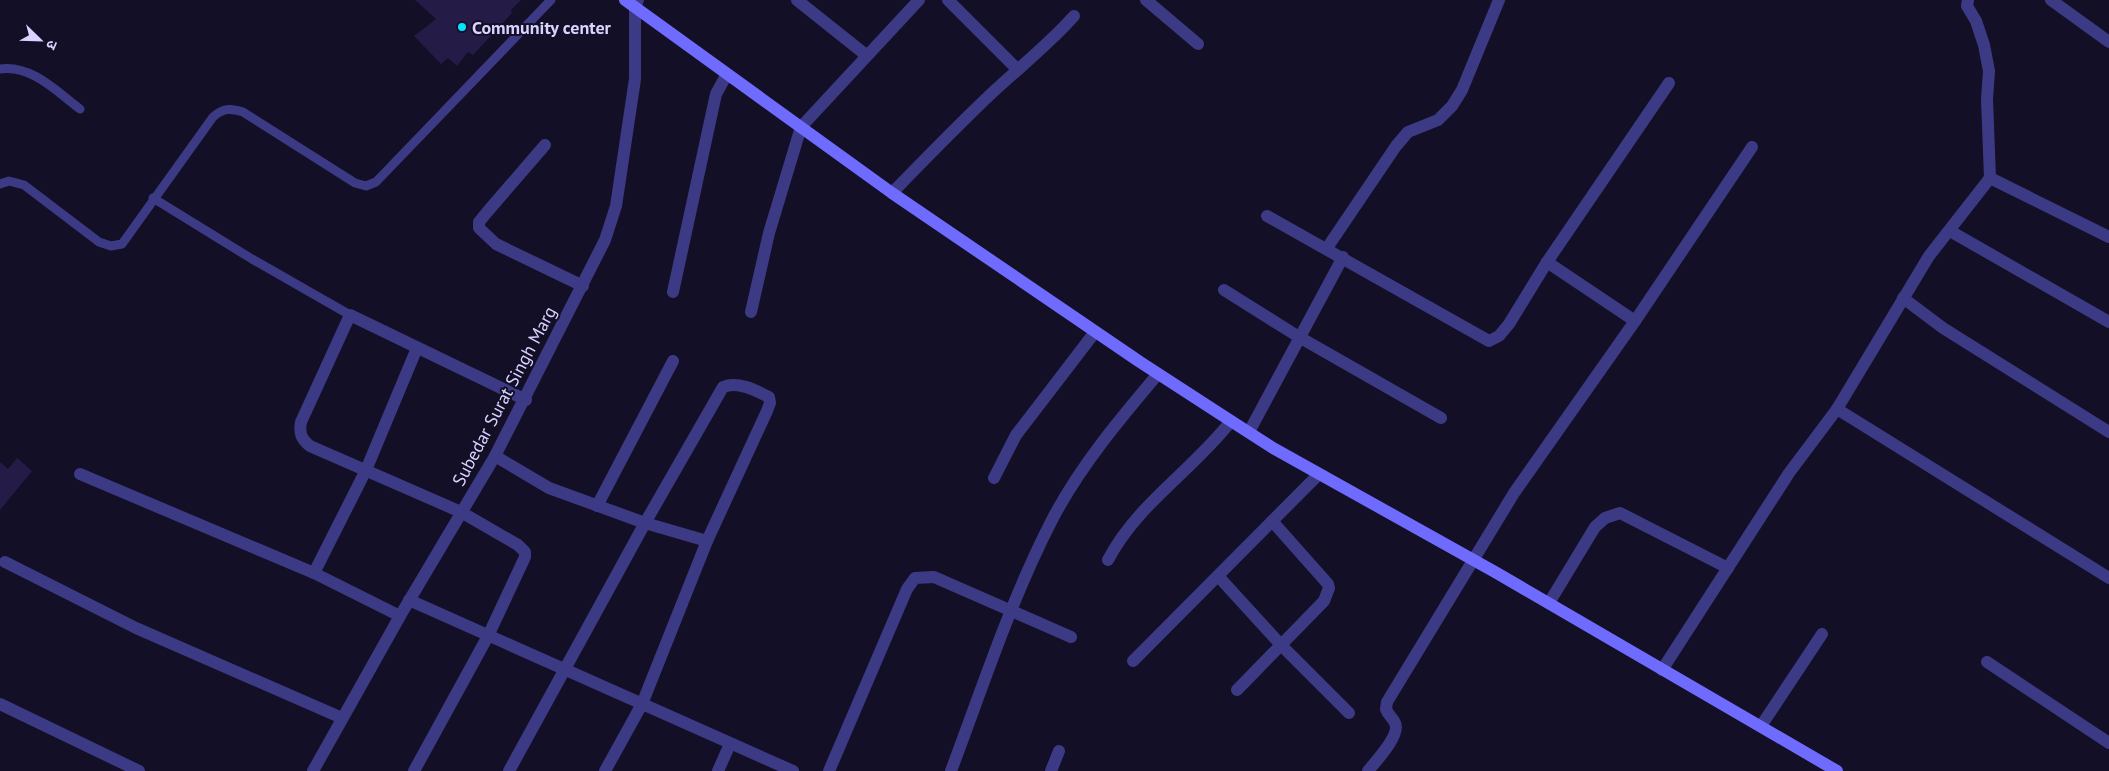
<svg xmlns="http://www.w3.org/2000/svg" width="2109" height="771" font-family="'PT Sans','Noto Sans Devanagari',sans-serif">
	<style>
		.building { fill: #241b47 }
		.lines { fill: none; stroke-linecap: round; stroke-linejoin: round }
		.lane { stroke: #3d3a85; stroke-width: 9 }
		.street { stroke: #3d3a85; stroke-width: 12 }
		.secondary { stroke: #6f6bff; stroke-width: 12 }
		.poi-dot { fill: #00e5ff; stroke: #130f26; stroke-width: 2 }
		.labels { text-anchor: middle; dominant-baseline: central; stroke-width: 4; stroke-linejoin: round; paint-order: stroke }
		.poi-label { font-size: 18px; font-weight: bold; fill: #d9d4ff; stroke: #130f26; text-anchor: start }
		.street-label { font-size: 18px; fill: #d9d4ff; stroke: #130f26 }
	</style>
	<rect width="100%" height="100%" fill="#130f26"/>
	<g class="building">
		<path d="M415,0H521L511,10L512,13L473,55L468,52L457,66L448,58L441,64L414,36L436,19Z"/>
		<path d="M17,458L32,471L0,510V462L8,469Z"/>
	</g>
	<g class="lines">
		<g class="lane">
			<path d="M0,69C32,65 56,91 80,109"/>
			<path d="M0,184L9,181L24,185L99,242L111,246L122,244L213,117C223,108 230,108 243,112L355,183L366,186L376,182L551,0"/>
			<path d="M153,198L252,259L350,315"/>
		</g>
		<g class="street">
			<path d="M797,0L866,55"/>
			<path d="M948,0L1017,69"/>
			<path d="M1146,0L1198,44"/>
			<path d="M1968,0L1967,6L1976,21L1984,45L1989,71L1987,99L1990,178"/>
			<path d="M2051,0L2109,42"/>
			<path d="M545,145L488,211L479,222V228L496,244L583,286"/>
			<path d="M892,193C925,159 958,125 993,92C1020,67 1049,44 1074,16"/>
			<path d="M1267,216L1489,341L1499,336L1509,324L1547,262L1669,83"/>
			<path d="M1950,231L2109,322"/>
			<path d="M1327,248L1396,146L1408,132L1438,120L1452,106L1462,90L1499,0"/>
			<path d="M1547,262L1635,321"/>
			<path d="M1224,290L1299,337L1441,418"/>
			<path d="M673,292L716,94L727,74"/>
			<path d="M1903,298L1943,328L2109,432"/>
			<path d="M751,312L769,233L801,127L919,0"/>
			<path d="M1837,409L2109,578"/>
			<path d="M1249,432L1343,257"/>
			<path d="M495,456L549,488L645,523L707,541"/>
			<path d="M80,474L314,573L400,616"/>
			<path d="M994,478L1016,435L1095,332"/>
			<path d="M597,506L673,361"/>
			<path d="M1108,560C1137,504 1193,470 1231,421"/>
			<path d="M5,562L136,628L342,718"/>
			<path d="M314,573L366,470L417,348"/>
			<path d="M1218,576L1281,645L1349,713"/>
			<path d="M409,600L793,771"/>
			<path d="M1549,603L1595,527L1605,518L1620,513L1728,568"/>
			<path d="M1133,661L1319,474"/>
			<path d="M1987,662L2109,743"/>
			<path d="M1662,670L1789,473L1837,409L1929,256L1990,178L2109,237"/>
			<path d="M1237,690L1324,601L1329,588L1328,584L1272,521"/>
			<path d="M0,704L139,771"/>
			<path d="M1761,726L1822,634"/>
			<path d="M313,771L400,616L495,456L605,240L616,206L635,79V7L638,0"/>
			<path d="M414,771L488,636L525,557V552L518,545L461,512L310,446C301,439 299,433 301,422L350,315L526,400"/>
			<path d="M509,771L645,523L723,387C738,381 755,390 769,397L770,403L767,411L707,541L642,704L605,771"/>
			<path d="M718,771L730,744"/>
			<path d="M829,771L907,589L915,578L934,577L1071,637"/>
			<path d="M951,771C983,686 1011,599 1053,518C1081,465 1120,419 1158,374"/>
			<path d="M1051,771L1059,751"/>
			<path d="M1368,771C1376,761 1401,735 1395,723C1393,718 1388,715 1386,709L1387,702L1514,493L1635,321L1752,147"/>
		</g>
		<path class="secondary" d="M625,0L892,193L1140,362L1231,421L1273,448L1495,572L1837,771"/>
	</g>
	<circle class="poi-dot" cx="462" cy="27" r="5"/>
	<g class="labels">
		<g class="poi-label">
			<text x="472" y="27">Community center</text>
		</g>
		<g class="street-label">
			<text transform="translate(504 396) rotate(-62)">Subedar Surat Singh Marg</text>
		</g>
	</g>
	<g transform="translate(40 40) rotate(113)" stroke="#130f26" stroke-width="4" paint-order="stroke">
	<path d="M0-4L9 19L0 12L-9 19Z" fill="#d9d4ff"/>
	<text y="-8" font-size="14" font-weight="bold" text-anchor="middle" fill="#d9d4ff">उ</text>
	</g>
</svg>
